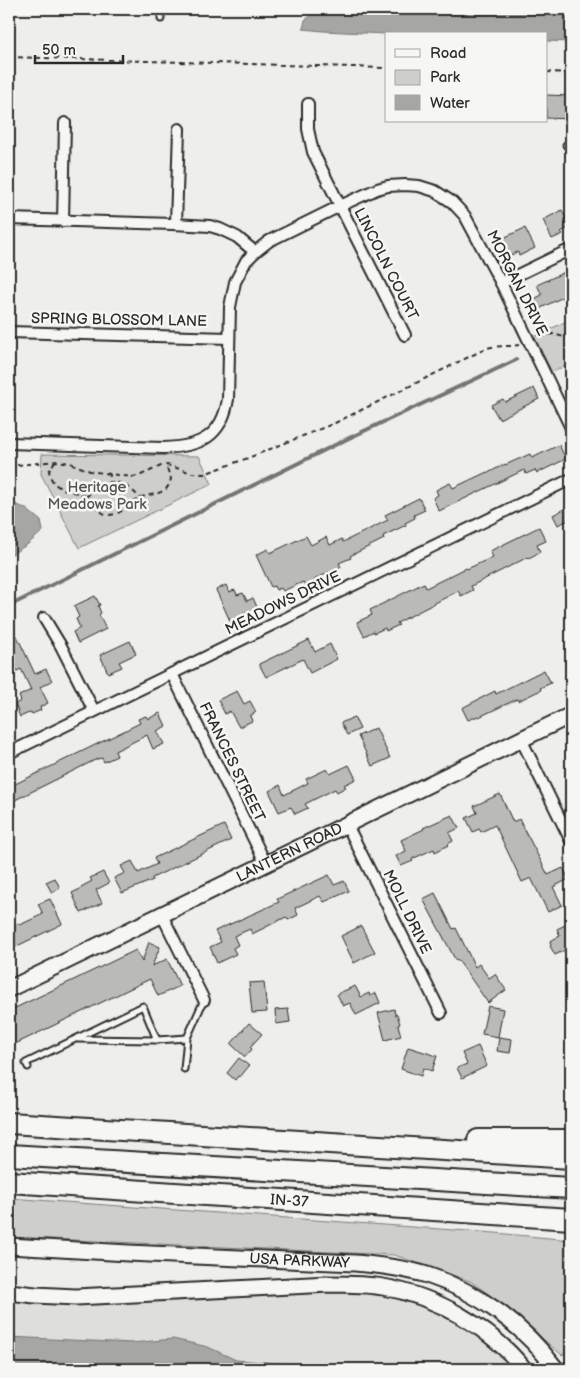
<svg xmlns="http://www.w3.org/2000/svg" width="580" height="1378" font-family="'Balsamiq Sans',sans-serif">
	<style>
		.built { fill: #dededb }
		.green { fill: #cececa; stroke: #7c7c7a }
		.water { fill: #a6a6a3; stroke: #757573 }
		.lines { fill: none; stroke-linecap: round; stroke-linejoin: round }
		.stream { stroke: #757573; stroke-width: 4 }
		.building { fill: #babab7; stroke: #2b2b2b }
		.lane-casing { stroke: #2b2b2b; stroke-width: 9 }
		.street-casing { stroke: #2b2b2b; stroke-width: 14 }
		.secondary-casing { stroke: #2b2b2b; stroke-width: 19 }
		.highway-casing { stroke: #2b2b2b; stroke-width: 24 }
		.path { stroke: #2b2b2b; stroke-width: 2; stroke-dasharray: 5 4; stroke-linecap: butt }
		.lane { stroke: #f6f6f2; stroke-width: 5 }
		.street { stroke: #f6f6f2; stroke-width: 10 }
		.secondary { stroke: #f6f6f2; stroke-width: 15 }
		.highway { stroke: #f6f6f2; stroke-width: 20 }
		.labels { text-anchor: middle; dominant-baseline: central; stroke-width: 5; stroke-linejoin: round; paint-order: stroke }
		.street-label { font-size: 15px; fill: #2b2b2b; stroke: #f6f6f2 }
		.park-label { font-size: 15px; fill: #545453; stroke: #f6f6f2 }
	</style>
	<rect width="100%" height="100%" fill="#eeeeea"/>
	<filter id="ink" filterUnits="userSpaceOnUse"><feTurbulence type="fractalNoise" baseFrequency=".02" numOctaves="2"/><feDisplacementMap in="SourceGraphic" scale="10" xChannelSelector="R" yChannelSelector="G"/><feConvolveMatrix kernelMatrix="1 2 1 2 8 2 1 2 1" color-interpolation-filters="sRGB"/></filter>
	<g filter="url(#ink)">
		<path class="built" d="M349,1292L386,1296L405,1300L428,1308L454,1321L482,1340L502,1355L514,1369H9V1299L68,1305Z"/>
		<g class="green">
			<path d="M571,319V363L552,372L534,337Z"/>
			<path d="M42,454L199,456L212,484L79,548L41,474Z"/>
			<path d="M9,1198L495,1233L571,1240V1349L562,1355L491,1296L470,1281L394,1255L9,1237Z"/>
		</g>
		<g class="water">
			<path d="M321,9H571V42L546,41V34H386L323,31L303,29L305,20Z"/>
			<path d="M12,503L25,508L41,521L43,531L28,544L9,556V504Z"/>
			<path d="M9,1337L132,1343L173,1339L208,1347L236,1360L360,1369H9Z"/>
		</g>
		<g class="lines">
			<path class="stream" d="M9,606L347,439L516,360"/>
		</g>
		<g class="building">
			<path d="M546,95L571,96V119L546,118Z"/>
			<path d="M562,210L570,227L561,232L563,234L552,239L543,220Z"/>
			<path d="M525,228L535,248L519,256L518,252L509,256L501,239Z"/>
			<path d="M571,269V293L537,310L532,300L542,295L537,285Z"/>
			<path d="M534,388L539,399L499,419L491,405L503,399L505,402Z"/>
			<path d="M559,445L566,459L537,473L535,470L526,474L524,470L439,511L433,498L438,495L436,490L450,483L453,488L487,472L488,473L505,464V465L530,454L532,458Z"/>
			<path d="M419,498L425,510L414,515L415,518L405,523L406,525L383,536L384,539L350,556L351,558L339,563L341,567L315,579L316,582L306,587L303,582L283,591L281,588L276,590L274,586L271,587L256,555L268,549L270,553L306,536L311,545L326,537L330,545L342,539L343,542L388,520L385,515Z"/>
			<path d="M571,505V519L558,525L553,515Z"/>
			<path d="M539,527L546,541L537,545L540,552L529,558L528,557L471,586L473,590L461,596L458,591L397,623L399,625L386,631L385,628L374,633V631L364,636L357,622L372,615L370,610L424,583L426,588L466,568L467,569L493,557L490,551Z"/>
			<path d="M226,585L229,592L235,590L237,595L243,593L247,601L253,598L257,607L243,614L244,617L231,623L216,590Z"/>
			<path d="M95,596L100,605L98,606L101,613L99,615L106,629L78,643L73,632L80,628L76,619L79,617L74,606Z"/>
			<path d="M17,636L35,674L46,669L52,681L40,687L48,703L40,707L41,710L32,714L31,712L20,717L15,704L21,701L19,696L31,690L21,669L17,671L13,662L9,664V640Z"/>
			<path d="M309,640L315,652L330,644L337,659L310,673L303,659L266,677L259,664Z"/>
			<path d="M130,641L136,654L119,662L122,667L108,673L100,655Z"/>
			<path d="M544,670L551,683L540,688L541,690L518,701L517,699L479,717L478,716L468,720L462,708L495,691L496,694Z"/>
			<path d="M237,691L244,704L250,701L256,712L250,716L252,721L239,727L230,711L225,714L218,700Z"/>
			<path d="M160,713L166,726L157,731L164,744L153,749L147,735L115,751L117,756L104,762L102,758L97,759L9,803V787L132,727L140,723L138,719L146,716L148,719Z"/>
			<path d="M354,717L360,729L347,735L341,723Z"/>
			<path d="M376,728L390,758L372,766L358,736Z"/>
			<path d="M349,765L356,779L344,785L346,787L337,792L335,789L305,804L308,808L295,814L291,807L279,812L269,791L280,785L284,795L308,783L306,779L327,769L330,774Z"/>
			<path d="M500,794L513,822L519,819L548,875L563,868L569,879L553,887L562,905L548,912L531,878L522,882L495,825L481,832L479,829L473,832L466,818L477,813L474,806Z"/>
			<path d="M452,815L459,828L449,833L453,841L448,844L449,845L435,852L434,849L412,859L413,861L401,866L396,856L406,851L401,840L424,829L423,828Z"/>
			<path d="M224,825L231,840L152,878L153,880L122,893L114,878L125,873L121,866L132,861L138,873L157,864L154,858Z"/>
			<path d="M103,872L109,883L96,890L102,903L81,913L72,893L82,888L81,887L92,881L90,878Z"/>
			<path d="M329,875L334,885L344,881L349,891L324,902L320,896L295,908L298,915L288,920L286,917L252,934L250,929L234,936L238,945L233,948L236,954L217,963L210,947L221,942L215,931L279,902L277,899Z"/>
			<path d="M55,878L60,888L52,893L46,882Z"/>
			<path d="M435,893L453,929L456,928L475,967L479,964L489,978L495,974L506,990L488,1003L458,960L456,961L423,899Z"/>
			<path d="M50,899L62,924L9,950V928L19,923L20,925L43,914L38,904Z"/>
			<path d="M571,922V947L555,955L550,946L551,945L550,941L560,936L557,929Z"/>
			<path d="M361,926L375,952L354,963L341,936Z"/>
			<path d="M149,942L160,947L152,966L167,959L180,986L158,996L150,979L9,1047V1011L136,950L142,962Z"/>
			<path d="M264,982L267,1012L252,1013L249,983Z"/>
			<path d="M355,986L361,997L369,993L370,996L376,993L380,1003L356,1015L350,1003L343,1006L337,994Z"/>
			<path d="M488,1006L503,1009L498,1037L482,1034Z"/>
			<path d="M288,1009L290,1022L276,1024L275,1010Z"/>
			<path d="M394,1009L395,1015L397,1014L400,1024L398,1025L401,1036L385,1040L378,1013Z"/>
			<path d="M249,1023L262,1034L250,1047L252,1049L245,1057L231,1044Z"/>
			<path d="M499,1037L512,1039L510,1053L497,1051Z"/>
			<path d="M478,1046L487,1066L462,1078L457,1068L467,1064L462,1053Z"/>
			<path d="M408,1047L437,1056L432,1071L423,1068L421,1076L401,1069Z"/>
			<path d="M239,1058L249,1066L240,1077L238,1076L235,1080L227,1073Z"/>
		</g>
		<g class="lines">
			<defs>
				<g id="lane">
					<path d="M161,9V19"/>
					<path d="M566,145H571"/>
					<path d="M78,1039L157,1040"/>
					<path d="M28,1067L26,1063L143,1006L157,1040L187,1038"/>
					<path d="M184,1069L187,1038L204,1000"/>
					<path d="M561,1369L571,1363"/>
				</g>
				<g id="street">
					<path d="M308,104V129L313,152L405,335"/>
					<path d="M9,219L173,224L210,226L220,229L237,237L255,252"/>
					<path d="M63,221L65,123"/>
					<path d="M176,224L179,129"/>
					<path d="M501,283L571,249"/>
					<path d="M9,332L229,338"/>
					<path d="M9,443L163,448C198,447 222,438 228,399L230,307L235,282L246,261L255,252L269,241L340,206L377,189L388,186L405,185L419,186L435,191L452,202L465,216L501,283L571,428"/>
					<path d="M44,618L61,646L94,711"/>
					<path d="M172,674L266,864"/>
					<path d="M521,739L571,841"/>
					<path d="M9,753L571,479"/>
					<path d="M347,825L441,1013"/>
					<path d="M162,915L204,1000"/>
				</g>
				<g id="secondary">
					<path id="s1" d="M9,989L571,715"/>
					<path id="s2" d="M9,1246L128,1253L355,1263C379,1265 404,1268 427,1275C479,1292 524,1326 556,1369"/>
					<path d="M9,1292L35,1295L76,1297L329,1284C347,1284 365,1284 383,1287C436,1296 490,1327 524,1369"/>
				</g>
				<g id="highway">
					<path d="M9,1123L571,1158"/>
					<path d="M478,1140H571"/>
					<path d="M9,1155L571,1188"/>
					<path id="s3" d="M9,1182L571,1219"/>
				</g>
			</defs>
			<use href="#lane" class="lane-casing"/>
			<use href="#street" class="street-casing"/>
			<use href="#secondary" class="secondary-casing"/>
			<use href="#highway" class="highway-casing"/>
			<g class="path">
				<path d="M9,57L386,68"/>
				<path d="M546,72L571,73"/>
				<path d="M540,336L553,334L571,339"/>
				<path d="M55,461L49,471C53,495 75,488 88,498C95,503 99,514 109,515C121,515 131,503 140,498C148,494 159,495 166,489C169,486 170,482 171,479L166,466"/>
				<path d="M9,469L18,465L57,461L70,463L90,471L131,477L139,476L161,466L167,465L192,473L204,474L248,458L335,423L487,348C498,345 508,347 519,345"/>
				<path d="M109,486L110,474"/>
				<path d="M86,497C107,477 120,477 140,498"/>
			</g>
			<use href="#lane" class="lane"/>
			<use href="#street" class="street"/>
			<use href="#secondary" class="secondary"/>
			<use href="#highway" class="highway"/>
		</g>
	</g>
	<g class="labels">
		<g class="street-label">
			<text transform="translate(386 264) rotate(63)">LINCOLN COURT</text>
			<text transform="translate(517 283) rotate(63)">MORGAN DRIVE</text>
			<text transform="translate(119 320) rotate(1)">SPRING BLOSSOM LANE</text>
			<text transform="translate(283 603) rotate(-26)">MEADOWS DRIVE</text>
			<text transform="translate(232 762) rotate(64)">FRANCES STREET</text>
			<text stroke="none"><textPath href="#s1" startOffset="312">LANTERN ROAD</textPath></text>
			<text transform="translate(407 912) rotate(64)">MOLL DRIVE</text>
			<text stroke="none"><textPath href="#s3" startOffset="281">IN-37</textPath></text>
			<text stroke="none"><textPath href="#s2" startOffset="291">USA PARKWAY</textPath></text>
		</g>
		<g class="park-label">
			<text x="97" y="487">Heritage<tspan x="97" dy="17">Meadows Park</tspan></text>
		</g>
	</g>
	<rect width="580" height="1378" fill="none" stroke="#f6f6f2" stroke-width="30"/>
	<rect x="15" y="15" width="550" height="1348" fill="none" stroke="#2b2b2b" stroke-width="2" filter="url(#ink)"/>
	<rect x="385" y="32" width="162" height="90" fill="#f6f6f2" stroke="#a5a5a2"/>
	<rect x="395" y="49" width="25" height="8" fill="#f6f6f2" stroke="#a5a5a2"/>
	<text x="430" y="58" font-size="15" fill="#2b2b2b">Road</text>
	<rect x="395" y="70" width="25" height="15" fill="#cececa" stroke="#a5a5a2"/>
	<text x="430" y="82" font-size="15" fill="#2b2b2b">Park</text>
	<rect x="395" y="95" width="25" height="15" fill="#a6a6a3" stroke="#a5a5a2"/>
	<text x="430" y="108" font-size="15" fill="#2b2b2b">Water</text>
	<path d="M35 55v8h88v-8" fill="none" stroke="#2b2b2b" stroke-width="2.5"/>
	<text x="42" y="55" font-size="15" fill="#2b2b2b" stroke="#f6f6f2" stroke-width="4" paint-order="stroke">50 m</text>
</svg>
